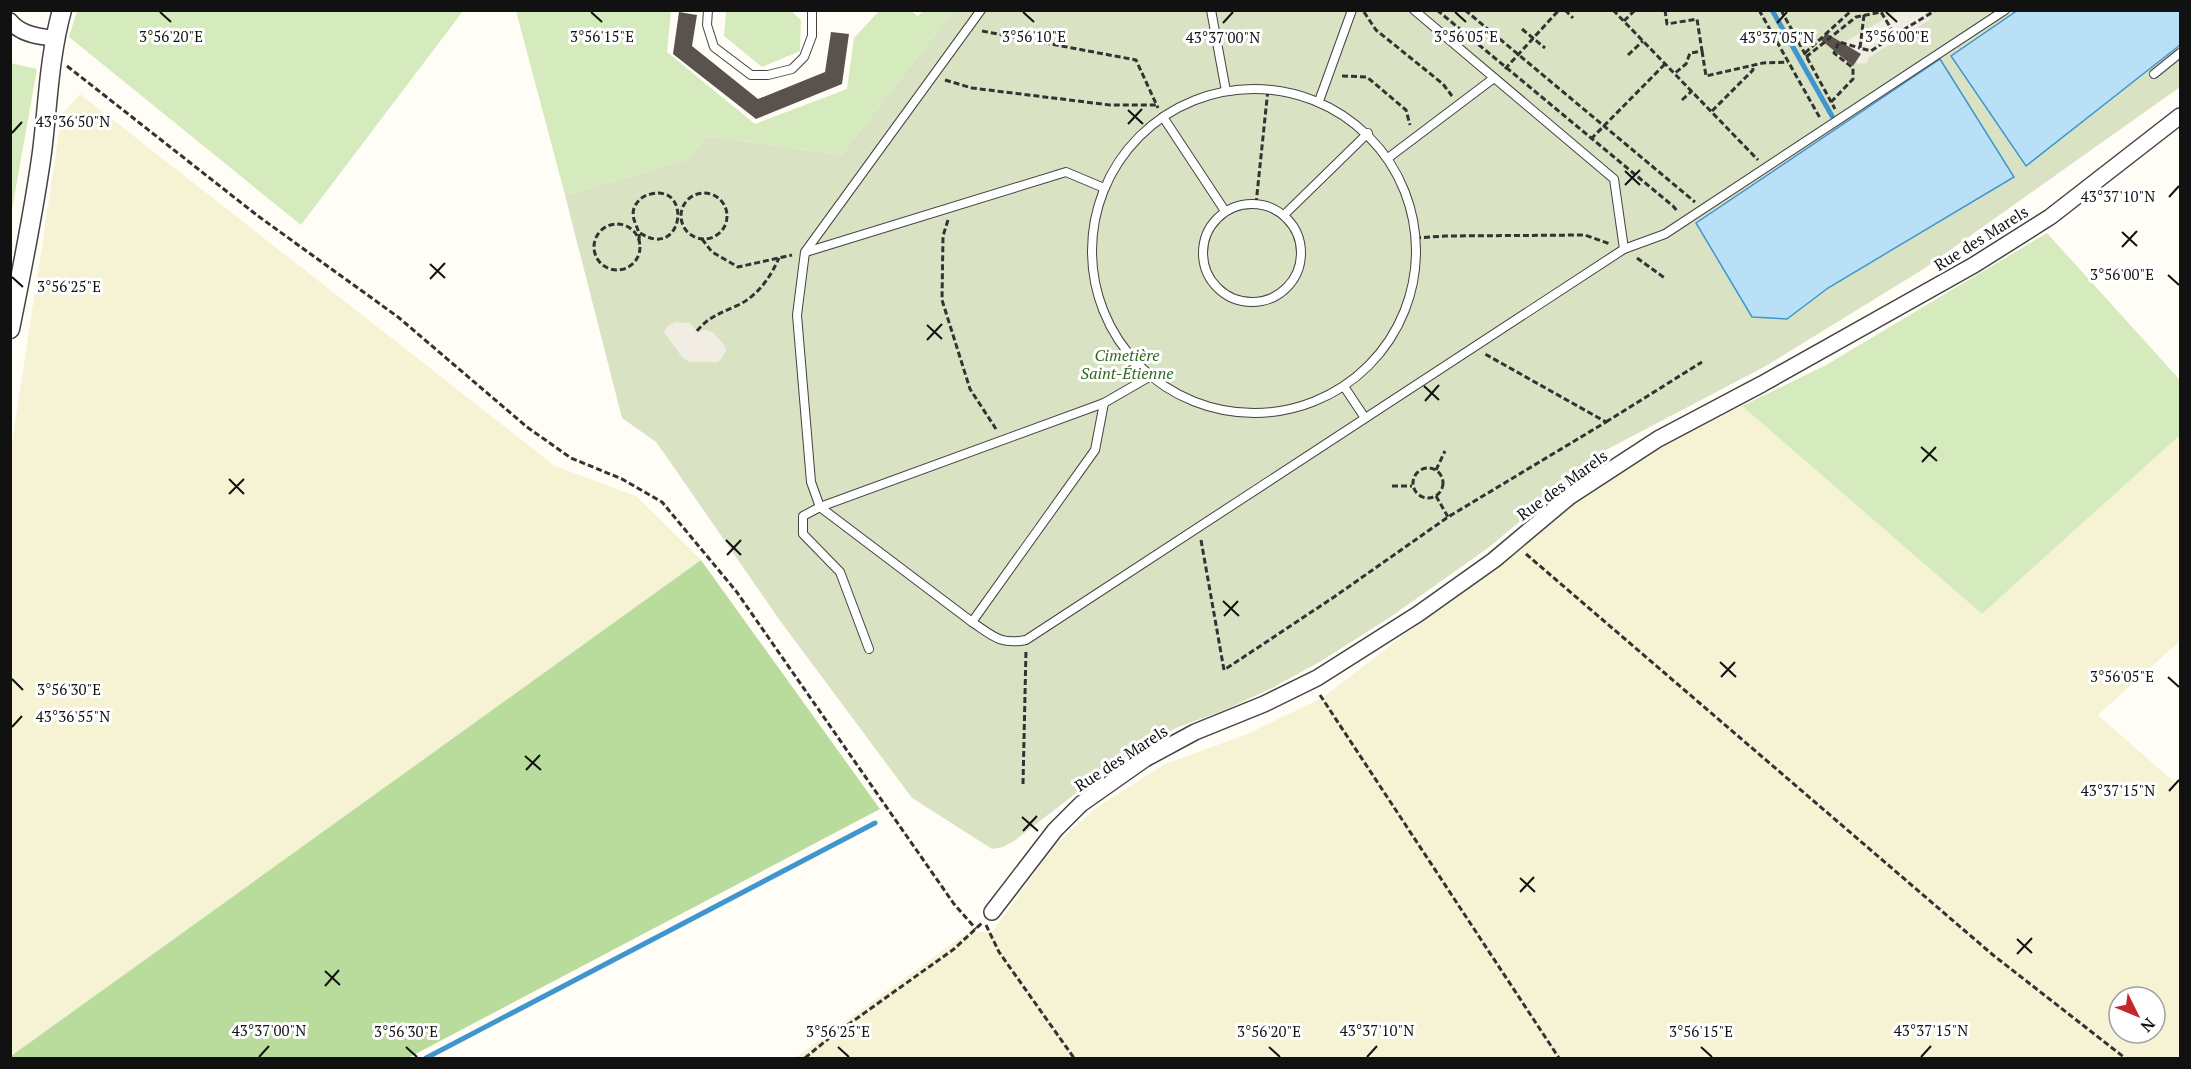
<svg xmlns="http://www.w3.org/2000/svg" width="2191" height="1069" font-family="'PT Serif',serif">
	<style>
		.farmland { fill: #f6f3d4; fill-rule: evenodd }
		.green { fill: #d5ebbd }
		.forest { fill: #b9dc9c }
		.cemetery { fill: #d9e3c4 }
		.plaza { fill: #f1ede2 }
		.water { fill: #b9e0f7; stroke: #3f96cf; stroke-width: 1.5 }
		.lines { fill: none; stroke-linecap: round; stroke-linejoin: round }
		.stream { stroke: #3f96cf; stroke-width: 5 }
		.building { fill: #5a524d }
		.service-casing { stroke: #444; stroke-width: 10 }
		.minor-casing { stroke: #444; stroke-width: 18 }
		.tertiary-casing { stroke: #444; stroke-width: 21 }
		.path { stroke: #333; stroke-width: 3; stroke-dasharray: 6 3; stroke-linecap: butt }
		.service { stroke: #fff; stroke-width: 8 }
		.minor { stroke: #fff; stroke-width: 15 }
		.tertiary { stroke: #fff; stroke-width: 18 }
		.ticks { fill: none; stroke: #111; stroke-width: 2 }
		.labels { text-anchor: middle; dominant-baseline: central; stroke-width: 6; stroke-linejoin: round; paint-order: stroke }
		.street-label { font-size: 16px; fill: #111; stroke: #fff }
		.park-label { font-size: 16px; font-style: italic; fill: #2f6b1f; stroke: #fff }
		.ticks-label { font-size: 15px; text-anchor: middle; fill: #111; stroke: #fff; stroke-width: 6; stroke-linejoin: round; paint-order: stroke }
	</style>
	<rect width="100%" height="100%" fill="#fffdf5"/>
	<g class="farmland">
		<path d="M80,94L555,466L636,496L701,560L11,1056V449L62,114Z"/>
		<path d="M1742,406L1982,614L2180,435V641L2098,715L2180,787V1058H795L968,932H992L1054,846L1096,808L1163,765L1247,734L1322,698L1512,552L1578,498L1666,444ZM2119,997H2155V1033H2119Z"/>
	</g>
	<g class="green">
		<path d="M77,11V10L463,11L301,225L69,37Z"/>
		<path d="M516,11H671L667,52L755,124L847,89L854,38L879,11H911L918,16L923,11H953L841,155L707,136L686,160L565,195Z"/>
		<path d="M726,11H791L801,20L800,51L762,67L724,36Z"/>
		<path d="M11,63L37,69L11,215L10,63Z"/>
		<path d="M2047,233L2180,380V435L1982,614L1742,406L1826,365Z"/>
	</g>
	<path class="forest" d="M701,560L880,809L408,1058H11V1056Z"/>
	<path class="cemetery" d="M953,11H2180V87L1922,270L1764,367L1606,450L1488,548L1389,618L1323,660L1272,688L1227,709L1176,728L1148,743L1101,774L1014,841L1003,847L992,849L912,798L781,622L666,456L656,442L622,418L565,195L686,160L707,136L841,155Z"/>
	<g class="plaza">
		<path d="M1898,11H1925L1931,19L1868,58L1867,63L1858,64L1856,62L1860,54L1843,43Z"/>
		<path d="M675,322L690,323L697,331L705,330L713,332L724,345L726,351L722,358L718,362H689L682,357L664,332L668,326Z"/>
	</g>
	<g class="water">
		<path d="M2018,10L2180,11V45L2026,166L1951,56Z"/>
		<path d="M1940,59L2014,177L1828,288L1787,319L1752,317L1696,223Z"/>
	</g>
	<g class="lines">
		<g class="stream">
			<path d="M1772,10L1832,116"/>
			<path d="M426,1058L875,823"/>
		</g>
	</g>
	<g class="building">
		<path d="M679,12L697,15L692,46L758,99L825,72L831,32L849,34L842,84L756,119L673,54Z"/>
		<path d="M1826,33L1861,54L1853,66L1821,40Z"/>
	</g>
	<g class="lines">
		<defs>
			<g id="service">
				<path d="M708,10L707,25L714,47L751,75H768L792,69L804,57L812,36V10"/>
				<path d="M981,10L805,252L797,315L811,482L820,507L972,622C993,636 1000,645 1026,640L1624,249L1614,179L1414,10"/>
				<path d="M1211,10L1226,91"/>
				<path d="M2154,74L2180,53"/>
				<circle cx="1254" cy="251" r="162"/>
				<path d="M1319,101L1352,10"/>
				<path d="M1163,117L1225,211"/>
				<path d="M1388,158L1494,78"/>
				<circle cx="1252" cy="253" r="49"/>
				<path d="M1284,215L1368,133"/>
				<path d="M1624,249L1665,234L2005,10"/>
				<path d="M806,252L1066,172L1104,188"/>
				<path d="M1345,388L1365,418"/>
				<path d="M972,622L1095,450L1104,403"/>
				<path d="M869,649L840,572L803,534V516L820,507L1104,403L1149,377"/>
			</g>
			<g id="minor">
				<path d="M10,21C20,34 38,37 54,38"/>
				<path d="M992,912L1055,830L1081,804L1145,759L1195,732L1264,704L1317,678L1418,614L1494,560L1569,497L1658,439L1762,384L1974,265L2050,217L2180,116"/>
			</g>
			<path id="tertiary" d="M10,329C22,270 34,211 42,152C48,104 49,57 62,10"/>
		</defs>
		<use href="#service" class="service-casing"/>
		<use href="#minor" class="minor-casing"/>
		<use href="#tertiary" class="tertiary-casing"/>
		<g class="path">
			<path d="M1437,10L1673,206L1678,212"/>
			<path d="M1465,10L1695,202"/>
			<path d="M1565,10L1573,18"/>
			<path d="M1613,10L1758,160"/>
			<path d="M1665,10L1667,24L1697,19L1702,51L1690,53L1686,64L1675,73"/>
			<path d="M1759,10L1820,118"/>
			<path d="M1781,10L1835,109"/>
			<path d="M1364,12L1376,30L1443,84L1452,96"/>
			<path d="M1864,15L1860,48L1871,51L1895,35"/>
			<path d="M1624,21L1635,10"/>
			<path d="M1522,29L1545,48"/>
			<path d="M982,31L1136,60L1158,108"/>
			<path d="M1702,51L1706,76L1763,63L1788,62"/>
			<path d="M1805,53L1852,10"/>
			<path d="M1628,55L1643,41"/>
			<path d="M1806,57L1856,17L1881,12L1895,35L1936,10"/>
			<path d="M67,66L258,216L398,317L527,427L571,458L622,479L662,502L736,591L954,904L976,929"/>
			<path d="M1505,69L1559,10"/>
			<path d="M1342,76L1367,77L1406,110L1410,125"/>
			<path d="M945,80L972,88L1110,105H1157"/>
			<path d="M1682,100L1692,91"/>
			<path d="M1831,102L1853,79V68L1834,53L1839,42L1860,48"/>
			<path d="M1712,111L1753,70L1752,65"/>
			<path d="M1591,139L1665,64"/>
			<circle cx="704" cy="216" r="23"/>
			<path d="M1256,204L1268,89"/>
			<path d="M948,220L943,236L942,300L970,389L996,429"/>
			<circle cx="617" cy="247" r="23"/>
			<path d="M1415,238L1445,236L1585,235L1610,244"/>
			<path d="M702,239L712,252L738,267L792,255"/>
			<path d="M639,240C641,228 630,221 634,208C637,201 643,195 651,194C693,184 683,261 640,233"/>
			<path d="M1637,258L1666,279"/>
			<path d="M697,331C708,317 721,313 736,306C757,297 770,278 779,258"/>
			<path d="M1606,422L1702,362"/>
			<circle cx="1428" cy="483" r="15"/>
			<path d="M1436,470L1445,451"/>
			<path d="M1392,486H1412"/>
			<path d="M1436,496L1448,517"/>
			<path d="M1201,540L1224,670L1334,597L1448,517L1606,422L1485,354"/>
			<path d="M1526,554L1993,955L2125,1058"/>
			<path d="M1320,695L1559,1058"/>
			<path d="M1023,784L1026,650"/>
			<path d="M986,925L999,952L1074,1058"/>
			<path d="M805,1058L828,1039L954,949L983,922"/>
		</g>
		<use href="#service" class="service"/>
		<use href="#minor" class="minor"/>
		<use href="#tertiary" class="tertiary"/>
	</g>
	<path class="ticks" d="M160,12L171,22M591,12L602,22M1023,12L1034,22M1455,12L1466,22M1886,12L1897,22M1223,23L1233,12M1777,23L1787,12M1128,110L1143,124M1128,124L1142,109M12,133L22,122M1625,171L1640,185M1625,185L1640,170M2169,197L2179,186M2122,232L2137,246M2122,247L2137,231M430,264L445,278M2168,275L2179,285M12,277L23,287M430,279L445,263M927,325L942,339M927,340L942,324M1424,386L1439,400M1425,401L1439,385M1921,447L1937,461M1922,462L1936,447M229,479L244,494M229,494L244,479M726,540L741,555M727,555L741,540M1223,601L1239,616M1224,616L1238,601M1720,662L1736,677M1721,677L1735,662M2168,677L2179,687M12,679L23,690M12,727L22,716M525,756L541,770M526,770L540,755M2169,791L2179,780M1022,817L1038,831M1023,831L1037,816M1520,878L1535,892M1520,892L1534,877M2017,939L2032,953M2017,954L2032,938M325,971L340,985M325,986L339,970M406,1047L417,1057M838,1047L849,1057M1269,1047L1280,1057M1701,1047L1712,1057M259,1057L269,1046M1367,1057L1377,1046M1921,1057L1931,1046"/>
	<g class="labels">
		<g class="street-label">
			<text transform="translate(1981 238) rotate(-32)">Rue des Marels</text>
			<text transform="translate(1562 485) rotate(-36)">Rue des Marels</text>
			<text transform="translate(1121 758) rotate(-33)">Rue des Marels</text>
		</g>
		<g class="park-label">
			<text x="1127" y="355">Cimetière<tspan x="1127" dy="18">Saint-Étienne</tspan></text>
		</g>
	</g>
	<g class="ticks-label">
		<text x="171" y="42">3°56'20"E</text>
		<text x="602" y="42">3°56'15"E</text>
		<text x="1034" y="42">3°56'10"E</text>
		<text x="1466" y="42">3°56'05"E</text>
		<text x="1897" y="42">3°56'00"E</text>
		<text x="1223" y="43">43°37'00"N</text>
		<text x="1777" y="43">43°37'05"N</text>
		<text x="73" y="127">43°36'50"N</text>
		<text x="2118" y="202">43°37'10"N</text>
		<text x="2122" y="280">3°56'00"E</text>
		<text x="69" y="292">3°56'25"E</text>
		<text x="2122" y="682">3°56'05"E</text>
		<text x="69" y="695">3°56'30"E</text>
		<text x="73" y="722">43°36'55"N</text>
		<text x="2118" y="796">43°37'15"N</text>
		<text x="269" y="1036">43°37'00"N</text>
		<text x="1377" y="1036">43°37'10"N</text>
		<text x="1931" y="1036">43°37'15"N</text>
		<text x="406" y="1037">3°56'30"E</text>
		<text x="838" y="1037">3°56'25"E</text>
		<text x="1269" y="1037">3°56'20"E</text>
		<text x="1701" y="1037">3°56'15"E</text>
	</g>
	<rect width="2191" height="1069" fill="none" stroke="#111111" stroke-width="24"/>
	<g transform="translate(2137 1015) rotate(133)"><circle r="28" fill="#ffffff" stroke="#a0a0a0" stroke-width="1.5"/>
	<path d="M0-4.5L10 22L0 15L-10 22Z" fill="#c4262e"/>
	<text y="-9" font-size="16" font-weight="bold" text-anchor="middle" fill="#111111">N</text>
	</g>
</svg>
